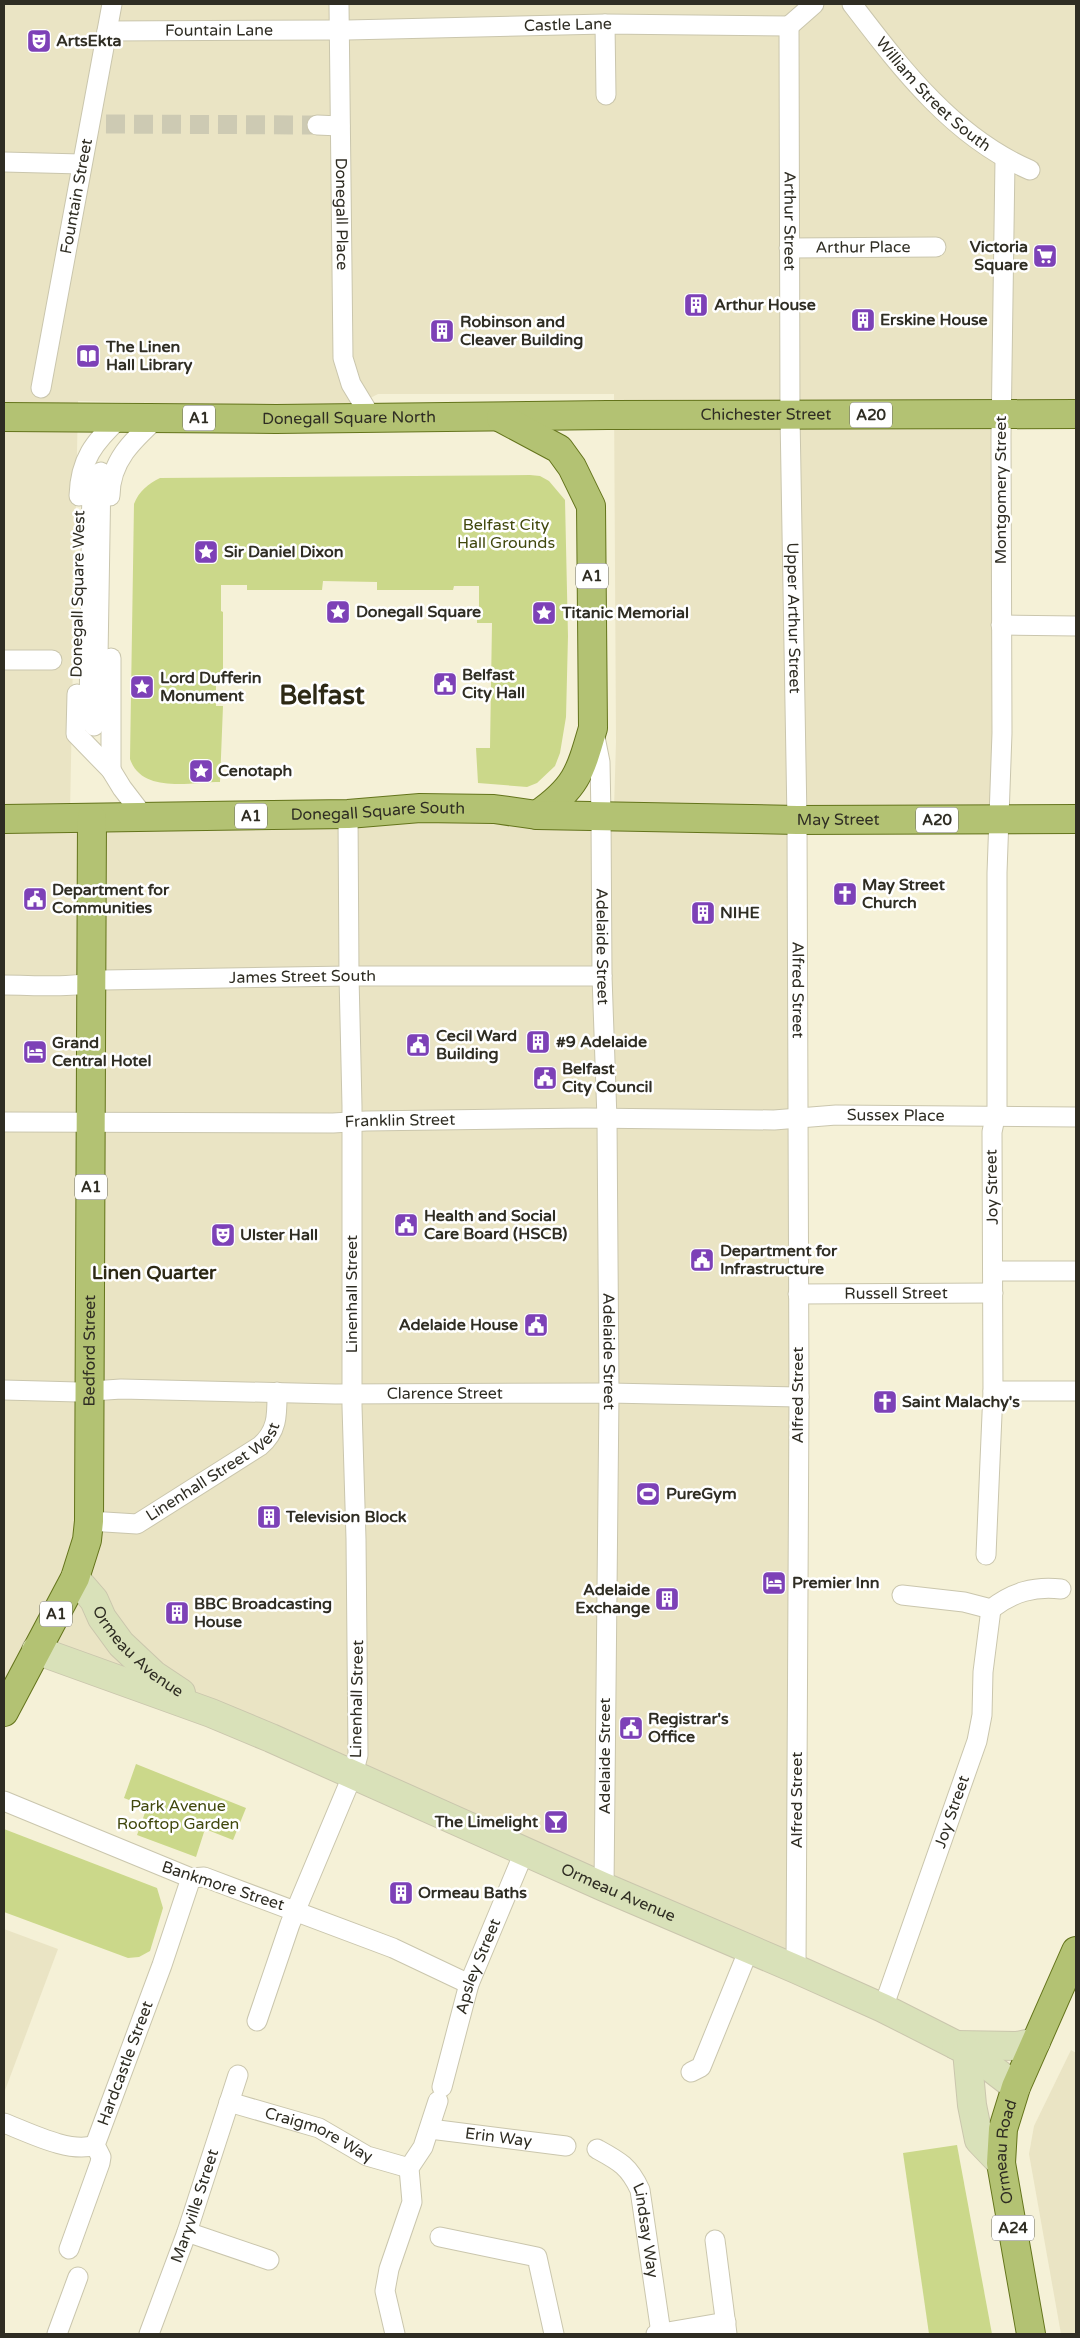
<svg xmlns="http://www.w3.org/2000/svg" width="1080" height="2338" font-family="'Varela Round',sans-serif">
	<style>
		.built { fill: #eae4c4; fill-rule: evenodd }
		.green { fill: #cbd88a }
		.lines { fill: none; stroke-linecap: round; stroke-linejoin: round }
		.street-tunnel { stroke: #cdcab3; stroke-width: 19; stroke-dasharray: 19 9; stroke-linecap: butt }
		.street-casing { stroke: #cac6ad; stroke-width: 21 }
		.secondary-casing { stroke: #cac6ad; stroke-width: 30 }
		.primary-casing { stroke: #64741b; stroke-width: 30 }
		.street { stroke: #fff; stroke-width: 19 }
		.secondary { stroke: #d9e1b9; stroke-width: 28 }
		.primary { stroke: #b3c273; stroke-width: 28 }
		.labels { text-anchor: middle; dominant-baseline: central; stroke-width: 5; stroke-linejoin: round; paint-order: stroke }
		.shield { fill: #fff; stroke: #6d6c65; stroke-width: 1 }
		.shield-label { font-size: 15px; font-weight: bold; fill: #2f2d23 }
		.street-label { font-size: 16px; fill: #2f2d23; stroke: #fff }
		.poi-label { font-size: 16px; font-weight: bold; fill: #2f2d23; stroke: #fff; text-anchor: start }
		.park-label { font-size: 16px; fill: #41480d; stroke: #fff }
		.quarter-label { font-size: 19px; font-weight: bold; fill: #2d2915; stroke: #fff }
		.town-label { font-size: 26px; font-weight: bold; fill: #2d2915; stroke: #fff }
	</style>
	<rect width="100%" height="100%" fill="#f5f1d7"/>
	<g class="built">
		<path d="M4,4H1076V415L1002,414L995,812L796,813L794,1965L52,1657L4,1712ZM378,394H614L616,742L614,809L70,813L78,401L351,408Z"/>
		<path d="M4,1929L58,1949L4,2093Z"/>
		<path d="M1071,2050L1076,2053V2334H1061L1029,2154L1034,2126Z"/>
	</g>
	<g class="green">
		<path d="M530,475L540,476L549,481L565,500L568,636L566,717L560,753L555,766L537,783L527,787L478,783L476,748H490L492,623H477V612H479V586H454L453,590H377V582L323,581L322,590H247V585H221V611L223,612V672L216,673V706H223L220,782C191,782 142,794 130,759L134,504C139,491 148,484 160,478Z"/>
		<path d="M136,1764L246,1808L233,1840L205,1829L196,1857L137,1835L147,1807L124,1798Z"/>
		<path d="M4,1829L157,1888L163,1908L150,1951L139,1957L128,1958L4,1912Z"/>
		<path d="M957,2145L992,2334H929L903,2153Z"/>
	</g>
	<g class="lines">
		<path class="street-tunnel" d="M106,124L317,125"/>
		<defs>
			<g id="street">
				<path id="s1" d="M339,4L343,358L351,384L371,417"/>
				<path id="s2" d="M852,4C901,68 953,137 1030,170"/>
				<path d="M605,24L606,95"/>
				<path id="s3" d="M789,26L790,416L797,820L799,1397L796,1969"/>
				<path d="M789,26L814,4"/>
				<path id="s4" d="M347,30L605,24L789,26"/>
				<path id="s5" d="M107,31L332,30"/>
				<path d="M317,125L340,126"/>
				<path d="M4,162L81,164"/>
				<path id="s6" d="M789,248L936,247"/>
				<path id="s7" d="M41,388L112,4"/>
				<path d="M101,472L97,719L94,726L89,718L92,478Z"/>
				<path d="M79,496C80,460 94,442 120,418"/>
				<path d="M110,496C110,461 133,440 157,418"/>
				<path d="M1001,625L1076,626"/>
				<path d="M4,660H52"/>
				<path d="M77,694L76,734L111,770L122,788L145,818"/>
				<path id="s8" d="M594,732L600,762L601,816L602,976L607,1119L609,1393L604,1887"/>
				<path d="M111,770V658"/>
				<path id="s9" d="M4,985C37,985 72,989 104,980L349,976H602"/>
				<path id="s10" d="M4,1122L333,1123L366,1121L586,1118L774,1120L836,1115L1076,1117"/>
				<path d="M993,1271H1076"/>
				<path id="s11" d="M798,1294L993,1293"/>
				<path id="s12" d="M4,1390L78,1392L121,1389L335,1394L609,1393L799,1397"/>
				<path d="M993,1391H1076"/>
				<path id="s13" d="M89,1521L137,1524L260,1446C278,1431 277,1414 277,1392"/>
				<path d="M986,1555L993,1391L992,1132L997,1108V873L1002,733L1001,437L1005,160"/>
				<path d="M902,1595L964,1602L991,1609C1013,1592 1034,1586 1061,1589"/>
				<path d="M4,1801L191,1878L204,1877L393,1948L469,1984"/>
				<path id="s14" d="M883,2008L977,1741L982,1715L983,1672L991,1609"/>
				<path d="M257,2021L290,1924L353,1774L358,1755L356,1539L352,1406V1106L349,976L348,814"/>
				<path d="M691,2072L701,2067L749,1949"/>
				<path id="s15" d="M442,2087L469,1984L525,1850"/>
				<path id="s16" d="M229,2102L319,2128L367,2156L409,2168"/>
				<path d="M4,2123C28,2132 70,2154 95,2145"/>
				<path id="s17" d="M430,2129L566,2146"/>
				<path id="s18" d="M597,2149C619,2161 629,2166 640,2190L661,2333"/>
				<path d="M187,2232L269,2260"/>
				<path d="M440,2237L537,2257L554,2334"/>
				<path d="M715,2240L727,2334"/>
				<path id="s19" d="M69,2249L100,2163L101,2157L95,2145L162,1965L191,1878"/>
				<path d="M57,2334L78,2277"/>
				<path id="s20" d="M149,2334L187,2232L238,2075"/>
				<path d="M395,2334L385,2291L389,2269L412,2202L409,2168L423,2147L438,2101"/>
				<path d="M656,2334L726,2322"/>
			</g>
			<g id="secondary">
				<path id="s21" d="M75,1578L94,1600L102,1618L121,1644L154,1675L181,1693"/>
				<path id="s22" d="M36,1650L211,1713L271,1738L604,1887L796,1969L883,2008L956,2045L973,2054L1016,2087"/>
				<path d="M956,2045L1017,2046L1036,2042"/>
				<path d="M967,2051L972,2105L979,2140L1001,2163"/>
			</g>
			<g id="primary">
				<path id="s23" d="M4,417L276,419L607,415L1076,414"/>
				<path d="M501,418L559,449L572,467L591,506L593,728C580,773 576,788 537,815"/>
				<path id="s24" d="M4,819L348,814L420,808L494,809L537,815L797,820L1076,819"/>
				<path id="s25" d="M4,1712L75,1578L87,1540L89,1521L92,818"/>
				<path id="s26" d="M1031,2334L1001,2163L1003,2129L1016,2087L1076,1951"/>
			</g>
		</defs>
		<use href="#street" class="street-casing"/>
		<use href="#secondary" class="secondary-casing"/>
		<use href="#primary" class="primary-casing"/>
		<use href="#street" class="street"/>
		<use href="#secondary" class="secondary"/>
		<use href="#primary" class="primary"/>
	</g>
	<defs>
		<symbol id="theatre-square" viewBox="-11 -11 22 22"><rect x="-9" y="-9" width="18" height="18" rx="4" fill="#7d41b7" stroke="#fff"/><path d="M-5-5.5Q0-4 5-5.5V0Q5 5 0 6Q-5 5-5 0ZM-3.3-2.5H-1v1.5H-3.3ZM1-2.5H3.3v1.5H1ZM-2.8 1Q0 5.5 2.8 1Z" fill="#fff"/></symbol>
		<symbol id="supermarket-square" viewBox="-11 -11 22 22"><rect x="-9" y="-9" width="18" height="18" rx="4" fill="#7d41b7" stroke="#fff"/><path d="M-6-5.5h2.5l.6 2H6L4.5 2H-2.5L-4.4-4H-6ZM-1.5 3.2a1.3 1.3 0 1 0 .1 0ZM3 3.2a1.3 1.3 0 1 0 .1 0Z" fill="#fff"/></symbol>
		<symbol id="building-square" viewBox="-11 -11 22 22"><rect x="-9" y="-9" width="18" height="18" rx="4" fill="#7d41b7" stroke="#fff"/><path d="M-4-6H4V6H1V3H-1V6H-4ZM-2.5-4.3h1.7v1.8h-1.7ZM.8-4.3h1.7v1.8H.8ZM-2.5-1h1.7V.8h-1.7ZM.8-1h1.7V.8H.8Z" fill="#fff"/></symbol>
		<symbol id="library-square" viewBox="-11 -11 22 22"><rect x="-9" y="-9" width="18" height="18" rx="4" fill="#7d41b7" stroke="#fff"/><path d="M-6-4Q-3-5.5-.7-3.5V5Q-3 3-6 4ZM6-4Q3-5.5 .7-3.5V5Q3 3 6 4Z" fill="#fff"/></symbol>
		<symbol id="sight-square" viewBox="-11 -11 22 22"><rect x="-9" y="-9" width="18" height="18" rx="4" fill="#7d41b7" stroke="#fff"/><path d="M0-6L1.8-2.2L6-1.7L2.9 1.2L3.7 5.4L0 3.3L-3.7 5.4L-2.9 1.2L-6-1.7L-1.8-2.2Z" fill="#fff"/></symbol>
		<symbol id="civic-square" viewBox="-11 -11 22 22"><rect x="-9" y="-9" width="18" height="18" rx="4" fill="#7d41b7" stroke="#fff"/><path d="M-.6-6.5H3V-4.5H.6V-3L4-1V1h2V6H-6V1h2V-1L-.6-3ZM-1.2 2.5V6h2.4V2.5Z" fill="#fff"/></symbol>
		<symbol id="church-square" viewBox="-11 -11 22 22"><rect x="-9" y="-9" width="18" height="18" rx="4" fill="#7d41b7" stroke="#fff"/><path d="M-1.2-6h2.4v3.5h3.3v2.4h-3.3V6h-2.4V-.1h-3.3v-2.4h3.3Z" fill="#fff"/></symbol>
		<symbol id="hotel-square" viewBox="-11 -11 22 22"><rect x="-9" y="-9" width="18" height="18" rx="4" fill="#7d41b7" stroke="#fff"/><path d="M-6-4.5h1.5V1H6V5H4.5V3h-9V5H-6ZM-4 0a1.8 1.8 0 1 1 3.6 0ZM.5 0V-2.5h3Q6-2.5 6 0Z" fill="#fff"/></symbol>
		<symbol id="stadium-square" viewBox="-11 -11 22 22"><rect x="-9" y="-9" width="18" height="18" rx="4" fill="#7d41b7" stroke="#fff"/><path d="M0-5a6.5 5 0 1 0 0 10a6.5 5 0 1 0 0-10ZM-3.5-1.8h7v3.6h-7Z" fill="#fff"/></symbol>
		<symbol id="bar-square" viewBox="-11 -11 22 22"><rect x="-9" y="-9" width="18" height="18" rx="4" fill="#7d41b7" stroke="#fff"/><path d="M-6-5H6L.8 .8V4.5H3.5V6h-7V4.5H-.8V.8Z" fill="#fff"/></symbol>
	</defs>
	<g fill-rule="evenodd">
		<use href="#theatre-square" x="25" y="27" width="28" height="28"/>
		<use href="#supermarket-square" x="1031" y="242" width="28" height="28"/>
		<use href="#building-square" x="682" y="291" width="28" height="28"/>
		<use href="#building-square" x="849" y="306" width="28" height="28"/>
		<use href="#building-square" x="428" y="317" width="28" height="28"/>
		<use href="#library-square" x="74" y="342" width="28" height="28"/>
		<use href="#sight-square" x="192" y="538" width="28" height="28"/>
		<use href="#sight-square" x="324" y="598" width="28" height="28"/>
		<use href="#sight-square" x="530" y="599" width="28" height="28"/>
		<use href="#civic-square" x="431" y="670" width="28" height="28"/>
		<use href="#sight-square" x="128" y="673" width="28" height="28"/>
		<use href="#sight-square" x="187" y="757" width="28" height="28"/>
		<use href="#church-square" x="831" y="880" width="28" height="28"/>
		<use href="#civic-square" x="21" y="885" width="28" height="28"/>
		<use href="#building-square" x="689" y="899" width="28" height="28"/>
		<use href="#building-square" x="524" y="1028" width="28" height="28"/>
		<use href="#civic-square" x="404" y="1031" width="28" height="28"/>
		<use href="#hotel-square" x="21" y="1038" width="28" height="28"/>
		<use href="#civic-square" x="531" y="1064" width="28" height="28"/>
		<use href="#civic-square" x="392" y="1211" width="28" height="28"/>
		<use href="#theatre-square" x="209" y="1221" width="28" height="28"/>
		<use href="#civic-square" x="688" y="1246" width="28" height="28"/>
		<use href="#civic-square" x="522" y="1311" width="28" height="28"/>
		<use href="#church-square" x="871" y="1388" width="28" height="28"/>
		<use href="#stadium-square" x="634" y="1480" width="28" height="28"/>
		<use href="#building-square" x="255" y="1503" width="28" height="28"/>
		<use href="#hotel-square" x="760" y="1569" width="28" height="28"/>
		<use href="#building-square" x="653" y="1585" width="28" height="28"/>
		<use href="#building-square" x="163" y="1599" width="28" height="28"/>
		<use href="#civic-square" x="617" y="1714" width="28" height="28"/>
		<use href="#bar-square" x="542" y="1808" width="28" height="28"/>
		<use href="#building-square" x="387" y="1879" width="28" height="28"/>
	</g>
	<g class="labels">
		<g class="shield">
			<rect x="850" y="402.5" width="42" height="25" rx="4"/>
			<rect x="183" y="405.5" width="32" height="25" rx="4"/>
			<rect x="576" y="563.5" width="32" height="25" rx="4"/>
			<rect x="235" y="803.5" width="32" height="25" rx="4"/>
			<rect x="916" y="807.5" width="42" height="25" rx="4"/>
			<rect x="75" y="1174.5" width="32" height="25" rx="4"/>
			<rect x="40" y="1601.5" width="32" height="25" rx="4"/>
			<rect x="992" y="2215.5" width="42" height="25" rx="4"/>
		</g>
		<g class="shield-label">
			<text x="871" y="415">A20</text>
			<text x="199" y="418">A1</text>
			<text x="592" y="576">A1</text>
			<text x="251" y="816">A1</text>
			<text x="937" y="820">A20</text>
			<text x="91" y="1187">A1</text>
			<text x="56" y="1614">A1</text>
			<text x="1013" y="2228">A24</text>
		</g>
		<g class="street-label">
			<text stroke="none"><textPath href="#s4" startOffset="221">Castle Lane</textPath></text>
			<text stroke="none"><textPath href="#s5" startOffset="112">Fountain Lane</textPath></text>
			<text stroke="none"><textPath href="#s2" startOffset="122">William Street South</textPath></text>
			<text stroke="none"><textPath href="#s7" startOffset="195">Fountain Street</textPath></text>
			<text stroke="none"><textPath href="#s1" startOffset="210">Donegall Place</textPath></text>
			<text stroke="none"><textPath href="#s3" startOffset="195">Arthur Street</textPath></text>
			<text stroke="none"><textPath href="#s6" startOffset="74">Arthur Place</textPath></text>
			<text stroke="none"><textPath href="#s23" startOffset="762">Chichester Street</textPath></text>
			<text stroke="none"><textPath href="#s23" startOffset="345">Donegall Square North</textPath></text>
			<text transform="translate(1001 490) rotate(-90)">Montgomery Street</text>
			<text transform="translate(78 594) rotate(-89)">Donegall Square West</text>
			<text stroke="none"><textPath href="#s3" startOffset="592">Upper Arthur Street</textPath></text>
			<text stroke="none"><textPath href="#s24" startOffset="374">Donegall Square South</textPath></text>
			<text stroke="none"><textPath href="#s24" startOffset="835">May Street</textPath></text>
			<text stroke="none"><textPath href="#s8" startOffset="215">Adelaide Street</textPath></text>
			<text stroke="none"><textPath href="#s9" startOffset="299">James Street South</textPath></text>
			<text stroke="none"><textPath href="#s3" startOffset="964">Alfred Street</textPath></text>
			<text stroke="none"><textPath href="#s10" startOffset="892">Sussex Place</textPath></text>
			<text stroke="none"><textPath href="#s10" startOffset="396">Franklin Street</textPath></text>
			<text transform="translate(992 1187) rotate(-91)">Joy Street</text>
			<text stroke="none"><textPath href="#s11" startOffset="98">Russell Street</textPath></text>
			<text transform="translate(352 1294) rotate(-90)">Linenhall Street</text>
			<text stroke="none"><textPath href="#s25" startOffset="381">Bedford Street</textPath></text>
			<text stroke="none"><textPath href="#s8" startOffset="620">Adelaide Street</textPath></text>
			<text stroke="none"><textPath href="#s12" startOffset="441">Clarence Street</textPath></text>
			<text transform="translate(798 1395) rotate(-90)">Alfred Street</text>
			<text stroke="none"><textPath href="#s13" startOffset="141">Linenhall Street West</textPath></text>
			<text stroke="none"><textPath href="#s21" startOffset="98">Ormeau Avenue</textPath></text>
			<text transform="translate(357 1699) rotate(-89)">Linenhall Street</text>
			<text transform="translate(605 1756) rotate(-90)">Adelaide Street</text>
			<text transform="translate(797 1800) rotate(-90)">Alfred Street</text>
			<text stroke="none"><textPath href="#s14" startOffset="208">Joy Street</textPath></text>
			<text transform="translate(223 1886) rotate(18)">Bankmore Street</text>
			<text stroke="none"><textPath href="#s22" startOffset="631">Ormeau Avenue</textPath></text>
			<text stroke="none"><textPath href="#s15" startOffset="126">Apsley Street</textPath></text>
			<text stroke="none"><textPath href="#s19" startOffset="198">Hardcastle Street</textPath></text>
			<text stroke="none"><textPath href="#s16" startOffset="96">Craigmore Way</textPath></text>
			<text stroke="none"><textPath href="#s17" startOffset="69">Erin Way</textPath></text>
			<text stroke="none"><textPath href="#s26" startOffset="185">Ormeau Road</textPath></text>
			<text stroke="none"><textPath href="#s20" startOffset="136">Maryville Street</textPath></text>
			<text stroke="none"><textPath href="#s18" startOffset="102">Lindsay Way</textPath></text>
		</g>
		<g class="poi-label">
			<text x="56" y="41">ArtsEkta</text>
			<text x="1028" y="247" text-anchor="end">Victoria<tspan x="1028" dy="18">Square</tspan></text>
			<text x="714" y="305">Arthur House</text>
			<text x="880" y="320">Erskine House</text>
			<text x="460" y="322">Robinson and<tspan x="460" dy="18">Cleaver Building</tspan></text>
			<text x="106" y="347">The Linen<tspan x="106" dy="18">Hall Library</tspan></text>
			<text x="224" y="552">Sir Daniel Dixon</text>
			<text x="356" y="612">Donegall Square</text>
			<text x="562" y="613">Titanic Memorial</text>
			<text x="462" y="675">Belfast<tspan x="462" dy="18">City Hall</tspan></text>
			<text x="160" y="678">Lord Dufferin<tspan x="160" dy="18">Monument</tspan></text>
			<text x="218" y="771">Cenotaph</text>
			<text x="862" y="885">May Street<tspan x="862" dy="18">Church</tspan></text>
			<text x="52" y="890">Department for<tspan x="52" dy="18">Communities</tspan></text>
			<text x="720" y="913">NIHE</text>
			<text x="436" y="1036">Cecil Ward<tspan x="436" dy="18">Building</tspan></text>
			<text x="556" y="1042">#9 Adelaide</text>
			<text x="52" y="1043">Grand<tspan x="52" dy="18">Central Hotel</tspan></text>
			<text x="562" y="1069">Belfast<tspan x="562" dy="18">City Council</tspan></text>
			<text x="424" y="1216">Health and Social<tspan x="424" dy="18">Care Board (HSCB)</tspan></text>
			<text x="240" y="1235">Ulster Hall</text>
			<text x="720" y="1251">Department for<tspan x="720" dy="18">Infrastructure</tspan></text>
			<text x="518" y="1325" text-anchor="end">Adelaide House</text>
			<text x="902" y="1402">Saint Malachy's</text>
			<text x="666" y="1494">PureGym</text>
			<text x="286" y="1517">Television Block</text>
			<text x="792" y="1583">Premier Inn</text>
			<text x="650" y="1590" text-anchor="end">Adelaide<tspan x="650" dy="18">Exchange</tspan></text>
			<text x="194" y="1604">BBC Broadcasting<tspan x="194" dy="18">House</tspan></text>
			<text x="648" y="1719">Registrar's<tspan x="648" dy="18">Office</tspan></text>
			<text x="538" y="1822" text-anchor="end">The Limelight</text>
			<text x="418" y="1893">Ormeau Baths</text>
		</g>
		<g class="park-label">
			<text x="506" y="525">Belfast City<tspan x="506" dy="18">Hall Grounds</tspan></text>
			<text x="178" y="1806">Park Avenue<tspan x="178" dy="18">Rooftop Garden</tspan></text>
		</g>
		<g class="quarter-label">
			<text x="154" y="1273">Linen Quarter</text>
		</g>
		<g class="town-label">
			<text x="322" y="695">Belfast</text>
		</g>
	</g>
	<rect width="1080" height="2338" fill="none" stroke="#2f2d23" stroke-width="10"/>
</svg>
